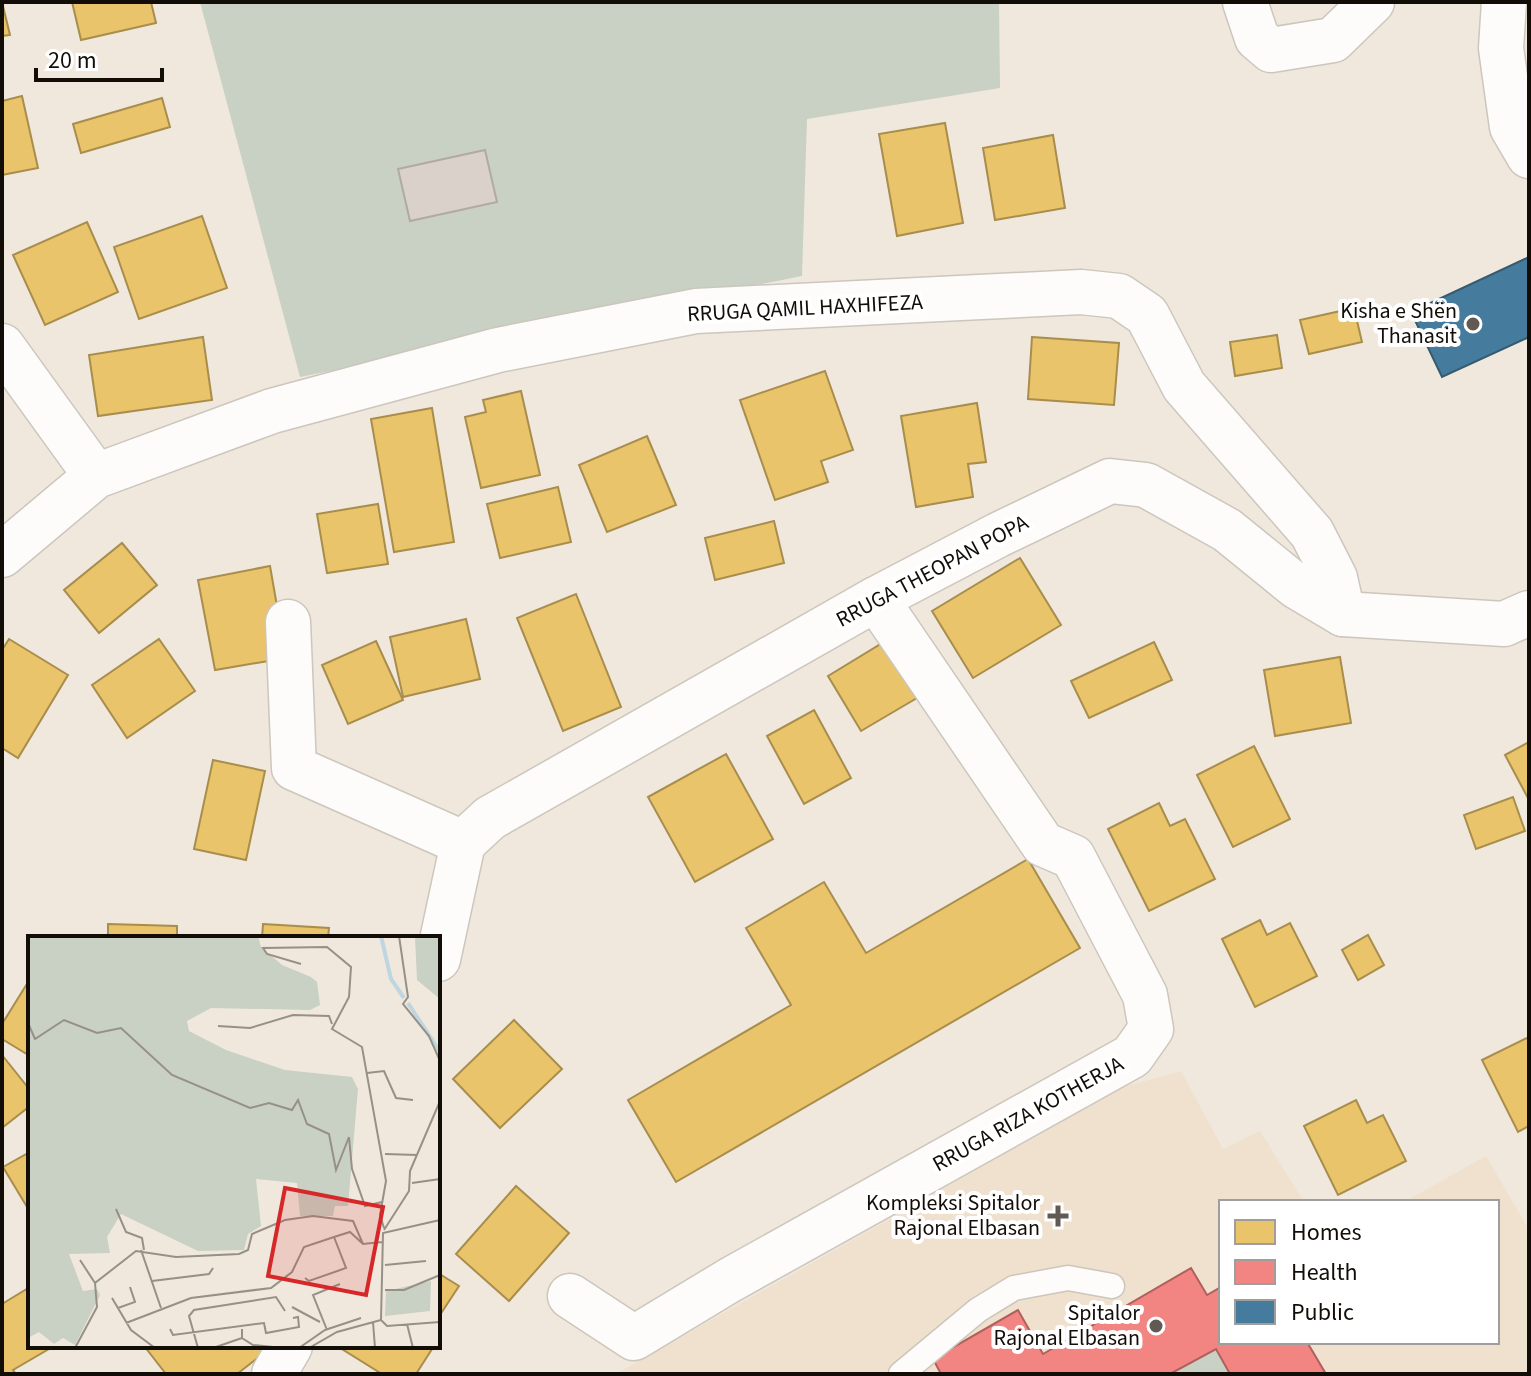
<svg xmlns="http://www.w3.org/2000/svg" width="1531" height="1376" font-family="'Source Sans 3',sans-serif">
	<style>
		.built { fill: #efe1ce }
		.green { fill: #c8d1c3 }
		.homes { fill: #e9c46a; stroke: #a88d4c; stroke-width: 2 }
		.health { fill: #f28482; stroke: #af605d; stroke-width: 2 }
		.public { fill: #457b9d; stroke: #365a70; stroke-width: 2 }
		.building { fill: #d9d1ca; stroke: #b1aaa2; stroke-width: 2 }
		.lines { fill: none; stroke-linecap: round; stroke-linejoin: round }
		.service-casing { stroke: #ccc6bd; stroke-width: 27 }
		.minor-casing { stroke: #ccc6bd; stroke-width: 47 }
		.service { stroke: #fdfcfa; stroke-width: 24 }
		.minor { stroke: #fdfcfa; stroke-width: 44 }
		.poi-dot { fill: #605a52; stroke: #fff; stroke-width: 3 }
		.labels { text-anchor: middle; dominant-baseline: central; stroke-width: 8; stroke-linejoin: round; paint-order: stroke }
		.street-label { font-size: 22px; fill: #120d07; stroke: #fff }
		.poi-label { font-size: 22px; fill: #120d07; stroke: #fff; text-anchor: end }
		.inset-river { fill: none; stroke: #bed6e0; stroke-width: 4 }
		.inset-road { fill: none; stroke: #979087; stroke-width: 2 }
		.view { fill: #d62828; fill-opacity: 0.15; stroke: #d62828; stroke-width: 4 }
		.inset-edge { fill: none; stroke: #120d07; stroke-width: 4 }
	</style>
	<rect width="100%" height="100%" fill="#f0e8dd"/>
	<path class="built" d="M1181,1071L1223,1149L1260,1131L1304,1202H1221V1342H1497V1202H1404L1486,1156L1529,1230V1374H616L1123,1087Z"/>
	<g class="green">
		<path d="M200,2H999L1000,88L807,119L802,276L300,377Z"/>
		<path d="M1216,1349L1230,1374H1170Z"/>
	</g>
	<g class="homes">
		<path d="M2,2L10,35L2,36Z"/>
		<path d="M72,2H151L156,23L81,40Z"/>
		<path d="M22,96L38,168L2,175V101Z"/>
		<path d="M162,98L170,127L81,153L73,124Z"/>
		<path d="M945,123L963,223L897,236L879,134Z"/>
		<path d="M1053,135L1065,208L995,220L983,148Z"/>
		<path d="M202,216L227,288L139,319L114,247Z"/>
		<path d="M87,222L118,292L45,325L13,255Z"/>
		<path d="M1354,308L1362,342L1309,354L1300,320Z"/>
		<path d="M1277,335L1282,368L1235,376L1230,342Z"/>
		<path d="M203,337L212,400L98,416L89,355Z"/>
		<path d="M1032,337L1119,343L1114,405L1028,399Z"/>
		<path d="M825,371L853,450L821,461L828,482L775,500L740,400Z"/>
		<path d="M521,391L540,475L481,488L465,417L486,412L483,400Z"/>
		<path d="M977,403L986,462L968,464L973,497L916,507L901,416Z"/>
		<path d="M432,408L454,542L394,552L371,419Z"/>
		<path d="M647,436L676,505L607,532L579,465Z"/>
		<path d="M558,487L571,542L500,558L487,504Z"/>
		<path d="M378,504L388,564L327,573L317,514Z"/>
		<path d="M774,521L784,563L715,580L705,538Z"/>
		<path d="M122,543L157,585L99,633L64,590Z"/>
		<path d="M1020,558L1061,625L973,678L932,611Z"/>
		<path d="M270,566L286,658L215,670L198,580Z"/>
		<path d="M576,594L621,707L563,731L517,618Z"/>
		<path d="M466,619L480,679L403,697L390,637Z"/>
		<path d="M9,639L68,675L18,758L2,748V650Z"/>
		<path d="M159,639L195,691L127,738L92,685Z"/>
		<path d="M376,641L403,700L348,724L322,665Z"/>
		<path d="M884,642L917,698L861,731L828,676Z"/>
		<path d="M1154,642L1172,680L1089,718L1071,681Z"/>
		<path d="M1340,657L1351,723L1275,736L1264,670Z"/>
		<path d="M814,710L851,778L804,804L767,736Z"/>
		<path d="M1529,742V800L1505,755Z"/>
		<path d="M1254,746L1290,819L1233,847L1197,775Z"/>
		<path d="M726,754L773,839L695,882L648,797Z"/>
		<path d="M213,760L265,771L246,860L194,849Z"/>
		<path d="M1513,797L1525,831L1476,849L1464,815Z"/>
		<path d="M1159,803L1170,826L1185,819L1215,879L1149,911L1108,829Z"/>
		<path d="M1028,859L1080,948L676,1182L628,1100L791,1005L746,928L824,882L866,953Z"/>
		<path d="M1260,920L1267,935L1290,923L1317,976L1255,1007L1222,939Z"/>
		<path d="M108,924L177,926V938H108Z"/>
		<path d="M263,924L329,928L328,938H262Z"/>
		<path d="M1368,935L1384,965L1358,980L1342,950Z"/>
		<path d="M180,936L252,937V938H180Z"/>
		<path d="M30,979V1056L2,1039V1024Z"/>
		<path d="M514,1020L562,1069L500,1128L453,1079Z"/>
		<path d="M1529,1037V1126L1518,1132L1482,1060Z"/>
		<path d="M2,1055L30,1090V1106L2,1128Z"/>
		<path d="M1356,1100L1367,1123L1383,1115L1406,1161L1338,1195L1304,1126Z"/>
		<path d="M30,1152V1212L3,1167Z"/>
		<path d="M516,1186L569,1233L509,1301L456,1254Z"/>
		<path d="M438,1273L459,1286L438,1318Z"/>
		<path d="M30,1287V1346H54L13,1370L16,1374H2V1304Z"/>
		<path d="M259,1346L264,1353L237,1374H166L145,1347Z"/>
		<path d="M337,1346H434L416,1374H382Z"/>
	</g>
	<path class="health" d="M1191,1268L1207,1295L1221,1287V1342H1307L1326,1374H1230L1216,1349L1170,1374H941L933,1359L1018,1310L1043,1354Z"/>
	<path class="public" d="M1529,257V337L1442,377L1411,312Z"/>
	<path class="building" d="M485,150L497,202L410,221L398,169Z"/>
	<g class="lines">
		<defs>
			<path id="service" d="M901,1374L978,1310L1014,1288L1068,1278L1112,1286"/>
			<g id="minor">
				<path d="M1245,2L1257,38L1271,50L1333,40L1372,2"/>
				<path d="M1504,2L1501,48L1512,127L1529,156"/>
				<path d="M2,346L96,476"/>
				<path d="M2,555L96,476L272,411L498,350L696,311L1081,292L1119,296L1147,315L1184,386L1312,533L1335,578L1343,614"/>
				<path d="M288,622L294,768L463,843"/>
				<path d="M438,959L463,843L490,818L876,599L998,535L1110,481L1146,485L1227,530L1296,586L1343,614L1504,624L1529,613"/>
				<path d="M570,1296L634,1338L730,1280L1132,1056L1151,1029L1145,995L1073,857L1043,844L876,599"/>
				<path d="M274,1374L290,1346"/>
			</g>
		</defs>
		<use href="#service" class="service-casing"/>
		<use href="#minor" class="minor-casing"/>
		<use href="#service" class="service"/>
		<use href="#minor" class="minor"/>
	</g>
	<g class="poi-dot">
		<circle cx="1473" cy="324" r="8"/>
		<path d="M1054 1204h8v8h8v8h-8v8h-8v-8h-8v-8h8z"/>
		<circle cx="1156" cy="1326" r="8"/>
	</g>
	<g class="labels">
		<g class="street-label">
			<text transform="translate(805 308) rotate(-3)">RRUGA QAMIL HAXHIFEZA</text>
			<text transform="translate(932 571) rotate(-28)">RRUGA THEOPAN POPA</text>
			<text transform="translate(1028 1114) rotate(-29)">RRUGA RIZA KOTHERJA</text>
		</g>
		<g class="poi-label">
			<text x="1457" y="311">Kisha e Shën<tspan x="1457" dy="25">Thanasit</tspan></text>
			<text x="1040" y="1203">Kompleksi Spitalor<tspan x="1040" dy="25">Rajonal Elbasan</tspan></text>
			<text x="1140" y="1313">Spitalor<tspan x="1140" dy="25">Rajonal Elbasan</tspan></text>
		</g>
	</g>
	<g transform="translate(28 936)">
		<rect width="412" height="412" fill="#f0e8dd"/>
		<path d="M0,0H230L233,11L254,29L283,41L289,46L292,69L282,74L183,72L159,85L161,95L198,114L257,134L324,141L330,153L320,270H307L305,280H272L269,247L228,243L233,290L220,298L216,314L170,315L93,278L79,301L82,317L41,318L55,355L69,353L72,359L47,409L35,402L26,408L11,396L0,402ZM412,0V63L389,44L387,1ZM403,345L402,375L357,380L358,355Z" fill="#c8d1c3"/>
		<path class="inset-river" d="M353,0L363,43L376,62M380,67L412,116"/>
		<path class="inset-road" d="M371,0L380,61L375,68L401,100L412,125M273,28L239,18L235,12L299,11L323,31L321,61L304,93L334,111L358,245L352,279L356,292M0,87L7,103L36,84L69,97L93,92L144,139L222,172L241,167L264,174L270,164L279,188L301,198L308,234L321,201M190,90L222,92L265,79L301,80L304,88M339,137L356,135L368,162L385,164M321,201L324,233L337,270L354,266M357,218L389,219M384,247L412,243M88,273L98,296L114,302L116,314M356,294L381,255L382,235L412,165M113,314L133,372M52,324L67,347M357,329L398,325M277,342L281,345L318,332L306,301M124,345L181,338L185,332M357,354H376L412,339M84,362L103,394L127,412M264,371L292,386M90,372L107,366L102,351M353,384L359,390L412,386M345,386L347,412M98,387L163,362L243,352L264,336L276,311L306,301L322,296L335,308L354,306M379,388L385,412M142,393L145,399L236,387L238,397L271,391L270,381L265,382M214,393V402L225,409L255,412M299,394L285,359L312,348M47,412L69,371L67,347L108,315L148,321L211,318L220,314L224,298L257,284L285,280L325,285L335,308M170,412L161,380L166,374L248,361L257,375M185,412L214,402M271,412L297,394L333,382M281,412L309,396L353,384L355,297L412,284"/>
		<path class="view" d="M257,252L355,271L338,359L240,340Z"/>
		<rect width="412" height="412" class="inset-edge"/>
	</g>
	<rect width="1531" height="1376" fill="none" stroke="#120d07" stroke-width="8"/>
	<rect x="1219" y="1200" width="280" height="144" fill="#ffffff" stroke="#a09e9c" stroke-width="2"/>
	<rect x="1235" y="1220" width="40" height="24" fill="#e9c46a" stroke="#a09e9c" stroke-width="2"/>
	<text x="1291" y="1240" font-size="24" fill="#120d07">Homes</text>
	<rect x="1235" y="1260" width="40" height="24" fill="#f28482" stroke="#a09e9c" stroke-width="2"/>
	<text x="1291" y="1280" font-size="24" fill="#120d07">Health</text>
	<rect x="1235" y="1300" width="40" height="24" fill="#457b9d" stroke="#a09e9c" stroke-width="2"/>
	<text x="1291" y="1320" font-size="24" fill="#120d07">Public</text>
	<path d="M36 68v12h126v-12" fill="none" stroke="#120d07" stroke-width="4"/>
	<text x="48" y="68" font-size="24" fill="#120d07" stroke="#ffffff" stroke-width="6" paint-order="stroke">20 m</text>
</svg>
